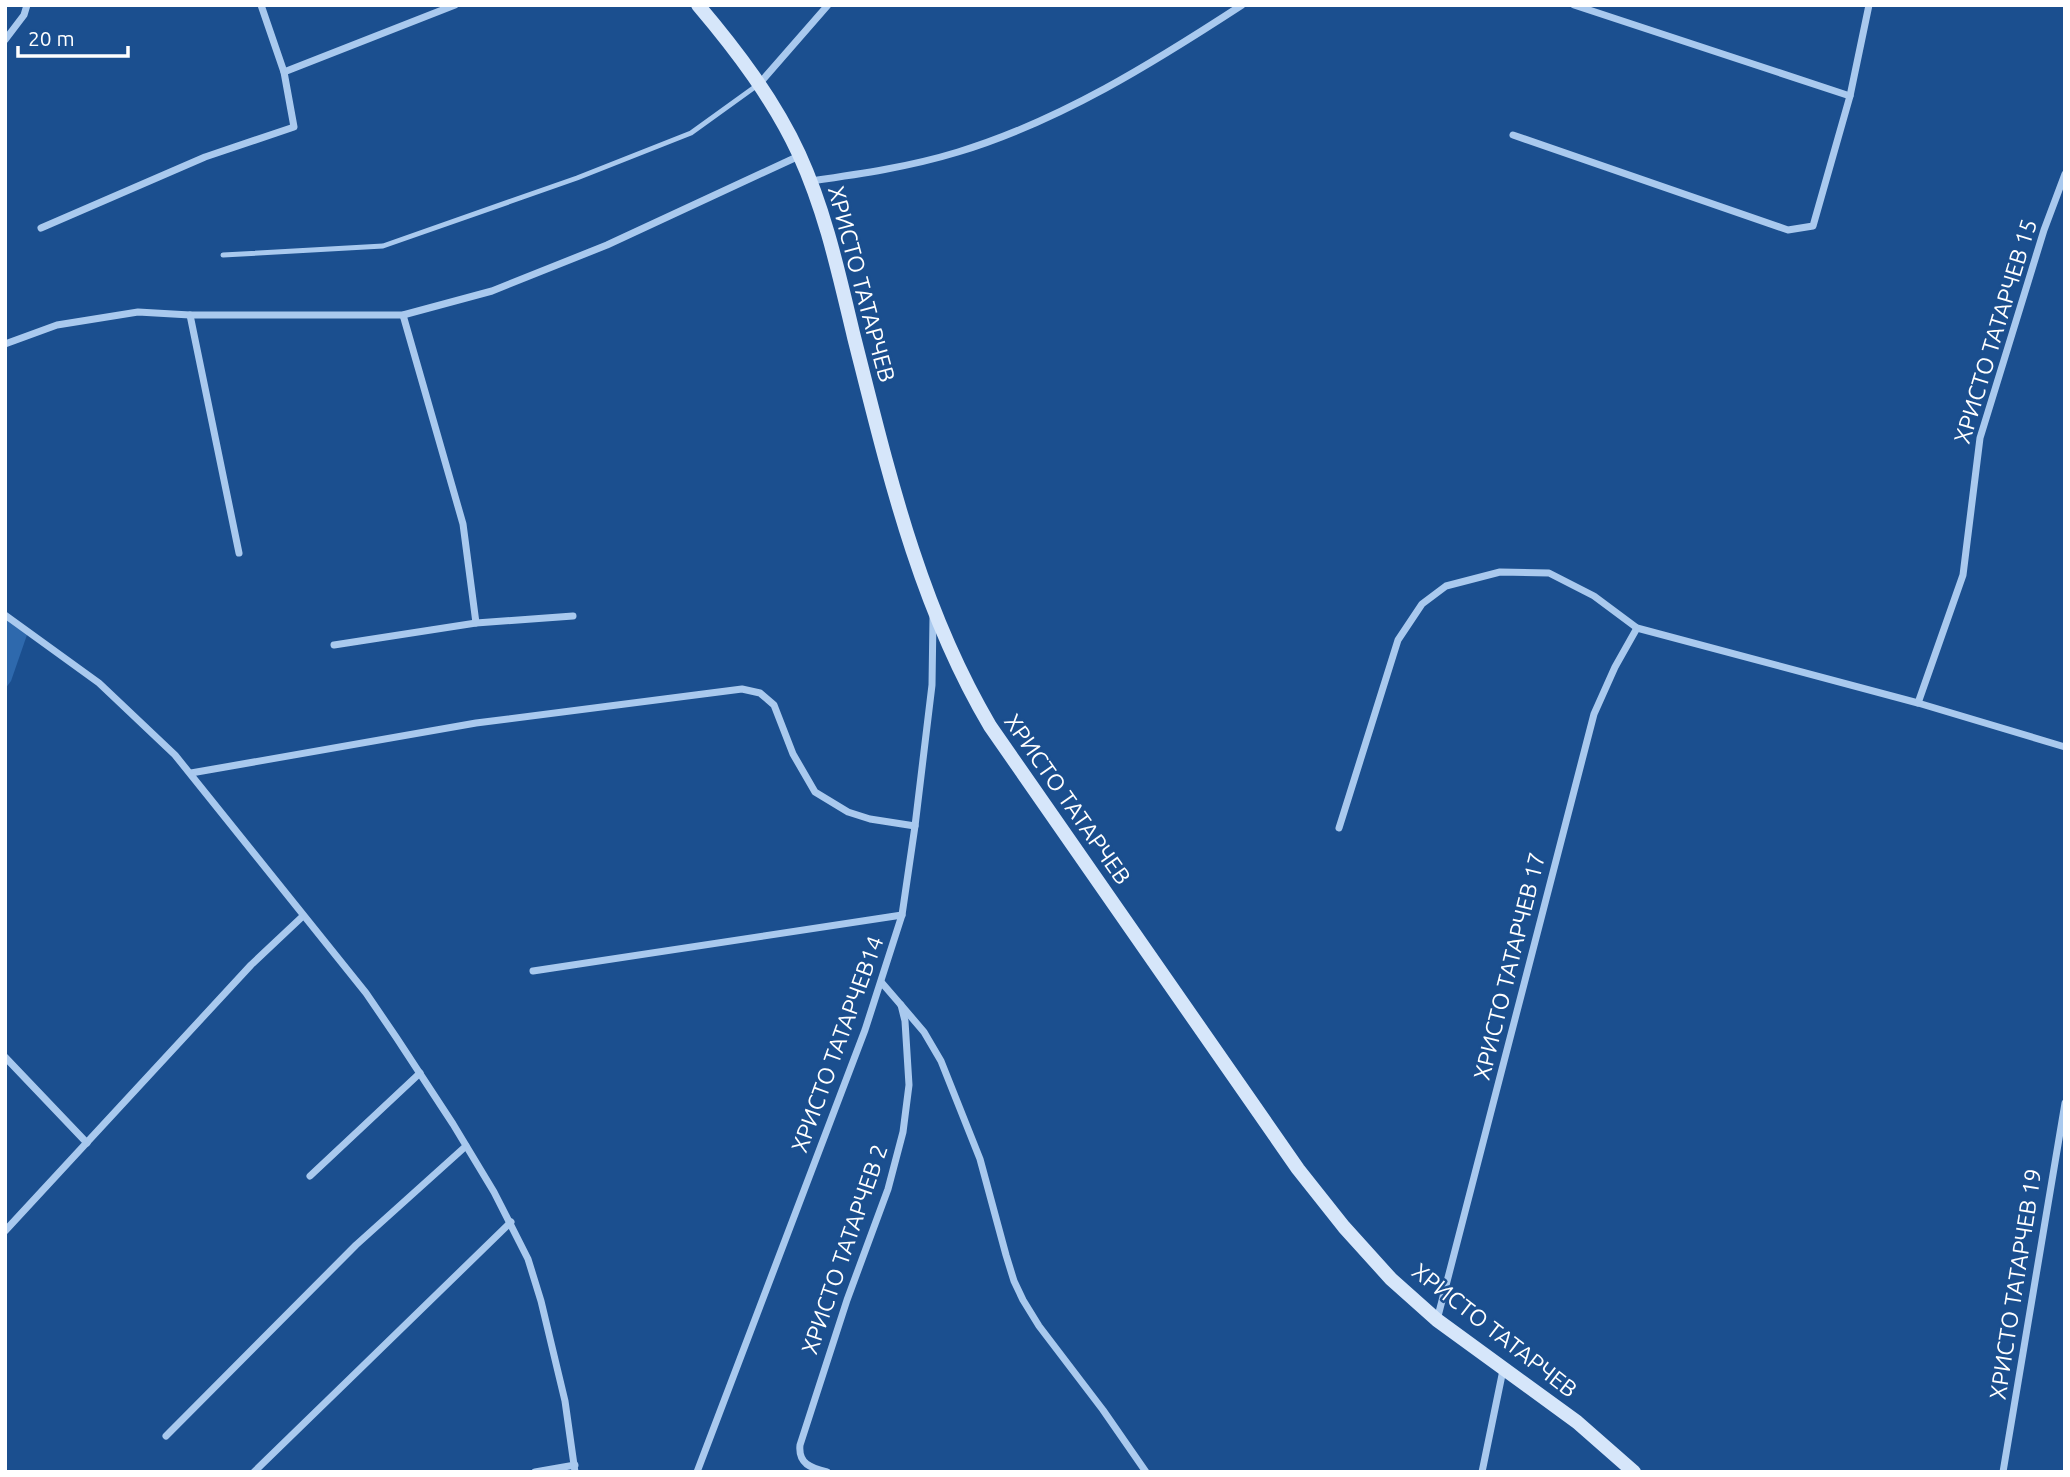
<svg xmlns="http://www.w3.org/2000/svg" width="2070" height="1477" font-family="Ubuntu,sans-serif">
	<style>
		.green { fill: #2e69ad }
		.lines { fill: none; stroke-linecap: round; stroke-linejoin: round }
		.lane { stroke: #a9c9ee; stroke-width: 5 }
		.street { stroke: #a9c9ee; stroke-width: 7 }
		.secondary { stroke: #d6e6fa; stroke-width: 14 }
		.labels { text-anchor: middle; dominant-baseline: central; stroke-width: 5; stroke-linejoin: round; paint-order: stroke }
		.street-label { font-size: 23px; fill: #fff; stroke: #1b4f8f }
	</style>
	<rect width="100%" height="100%" fill="#1b4f8f"/>
	<path class="green" d="M5,615L28,632L11,681L5,689Z"/>
	<g class="lines">
		<path class="lane" d="M223,255L383,246L577,178L691,133L759,84"/>
		<g class="street">
			<path d="M1574,5L1850,96"/>
			<path d="M5,40L24,15L27,5"/>
			<path d="M284,72L455,5"/>
			<path d="M759,84L828,5"/>
			<path d="M1513,135L1788,230L1813,226L1850,96L1869,5"/>
			<path d="M811,181C860,174 909,167 958,152C1060,121 1153,63 1242,5"/>
			<path d="M41,228L205,157L294,127L284,72L261,5"/>
			<path d="M190,315L239,553"/>
			<path d="M403,315L463,524L476,623"/>
			<path d="M5,344L57,325L138,312L190,315H403L492,291L607,245L799,156"/>
			<path d="M5,615L99,683L175,755L366,993L396,1037L453,1124L494,1192L528,1259L541,1301L565,1401L575,1472"/>
			<path d="M334,645L476,623L573,616"/>
			<path d="M1918,703L1963,575L1980,438L2044,230L2065,174"/>
			<path d="M191,773L476,723L742,689L760,693L774,705L793,754L815,792L848,812L870,819L915,826"/>
			<path d="M1339,828L1398,640L1422,604L1446,586L1500,572L1549,573L1594,596L1637,628L1918,703L2065,747"/>
			<path d="M533,971L902,915"/>
			<path d="M901,1005L924,1032L941,1061L980,1159L1006,1255L1014,1281L1023,1300L1039,1326L1103,1410L1146,1472"/>
			<path d="M5,1057L87,1143"/>
			<path d="M310,1176L420,1073"/>
			<path d="M5,1231L251,965L303,916"/>
			<path d="M1437,1320L1594,714L1615,667L1637,628"/>
			<path d="M166,1436L356,1245L466,1146"/>
			<path d="M254,1472L511,1222"/>
			<path d="M535,1472L575,1465"/>
			<path d="M697,1472L865,1030L902,915L915,826L932,685L933,618"/>
			<path d="M827,1472C811,1468 798,1464 800,1445L847,1300L888,1189L903,1132L909,1085L905,1021L901,1005L882,983"/>
			<path d="M1482,1472L1503,1370"/>
			<path d="M2003,1472L2065,1103"/>
		</g>
		<path class="secondary" d="M698,5C737,51 774,100 799,154C826,213 839,275 854,337C888,471 919,606 990,726L1298,1169L1344,1227L1391,1279L1437,1320L1577,1422L1634,1472"/>
	</g>
	<g class="labels">
		<g class="street-label">
			<text transform="translate(862 284) rotate(75)">ХРИСТО ТАТАРЧЕВ</text>
			<text transform="translate(1995 331) rotate(-73)">ХРИСТО ТАТАРЧЕВ 15</text>
			<text transform="translate(1068 799) rotate(55)">ХРИСТО ТАТАРЧЕВ</text>
			<text transform="translate(1509 966) rotate(-76)">ХРИСТО ТАТАРЧЕВ 17</text>
			<text transform="translate(837 1044) rotate(-70)">ХРИСТО ТАТАРЧЕВ14</text>
			<text transform="translate(844 1249) rotate(-71)">ХРИСТО ТАТАРЧЕВ 2</text>
			<text transform="translate(2015 1284) rotate(-81)">ХРИСТО ТАТАРЧЕВ 19</text>
			<text transform="translate(1495 1330) rotate(38)">ХРИСТО ТАТАРЧЕВ</text>
		</g>
	</g>
	<rect width="2070" height="1477" fill="none" stroke="#ffffff" stroke-width="14"/>
	<path d="M18 46v10h110v-10" fill="none" stroke="#ffffff" stroke-width="3.5"/>
	<text x="28" y="46" font-size="21" fill="#ffffff" stroke="#1b4f8f" stroke-width="5" paint-order="stroke">20 m</text>
</svg>
